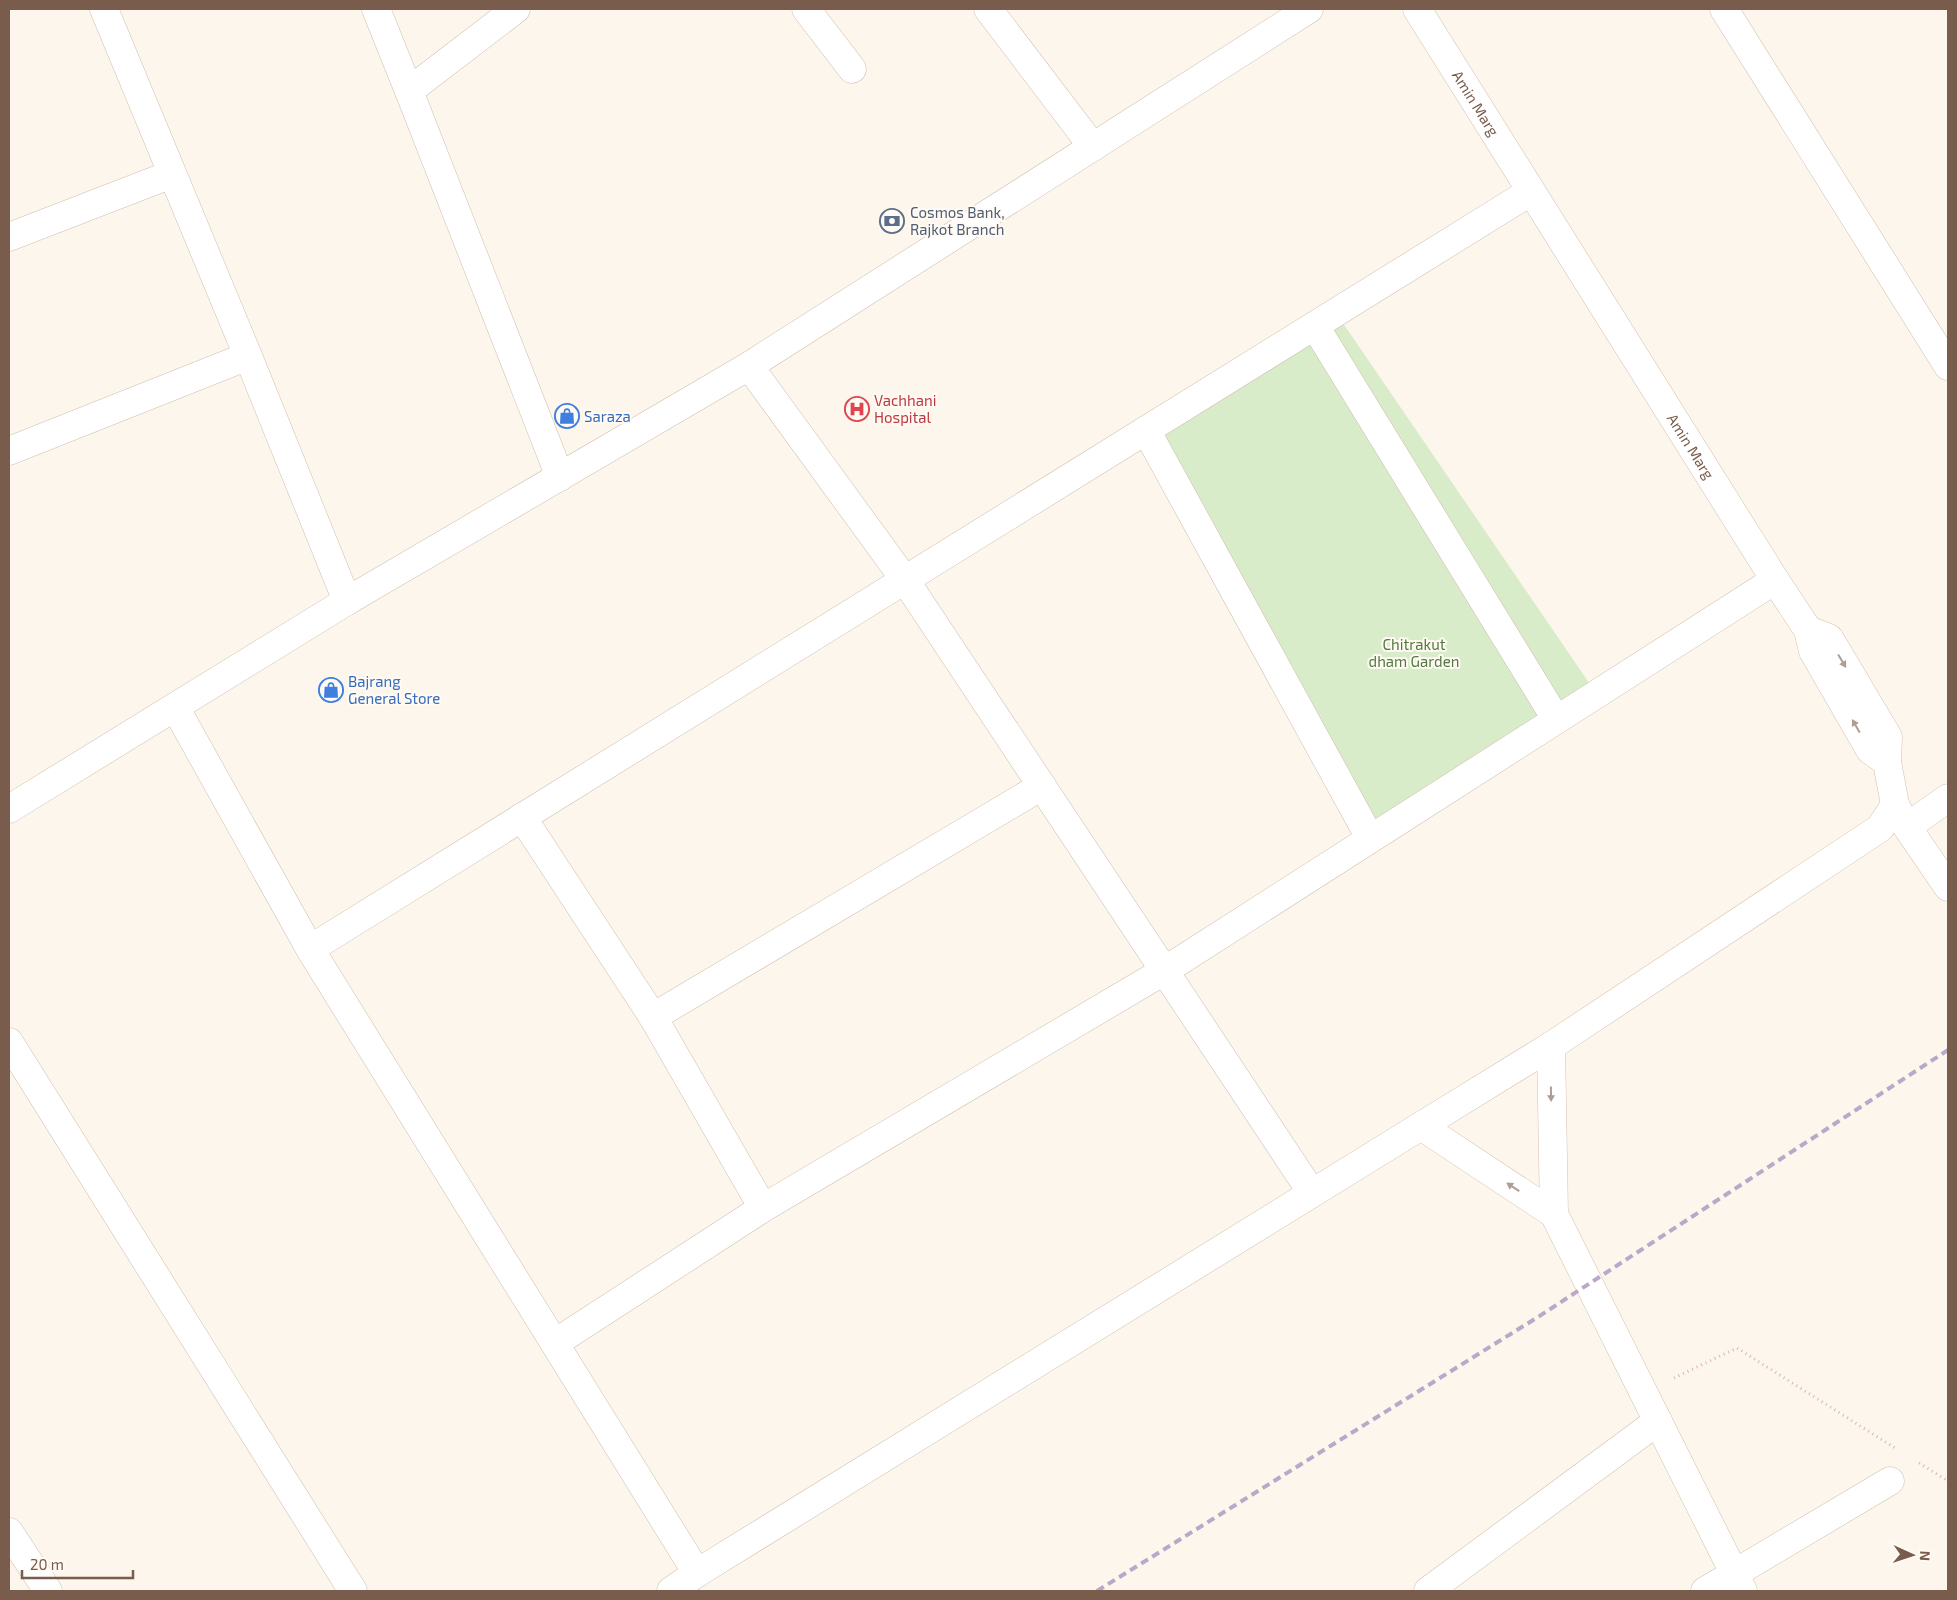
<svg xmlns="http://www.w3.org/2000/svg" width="1957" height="1600" font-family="'Exo 2',sans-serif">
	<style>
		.green { fill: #d8ecc9 }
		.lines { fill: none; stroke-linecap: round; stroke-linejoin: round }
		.street-casing { stroke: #d1beb0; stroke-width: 29 }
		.secondary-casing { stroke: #d6c0b0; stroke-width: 29 }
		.path { stroke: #d9b8a5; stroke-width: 3; stroke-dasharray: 1 4; stroke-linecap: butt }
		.street { stroke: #fff; stroke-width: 28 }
		.secondary { stroke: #fff; stroke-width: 28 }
		.rail { stroke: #b9a8c9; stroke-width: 4; stroke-dasharray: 8 5; stroke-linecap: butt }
		.oneway { fill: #af9d94 }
		.labels { text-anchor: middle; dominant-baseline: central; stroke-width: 4; stroke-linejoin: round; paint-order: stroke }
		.street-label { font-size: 15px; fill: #7a5c4d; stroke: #fffaf3 }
		.service-label { font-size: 15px; fill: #4e5e75; stroke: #fffaf3; text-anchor: start }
		.health-label { font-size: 15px; fill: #be3a42; stroke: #fffaf3; text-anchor: start }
		.shop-label { font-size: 15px; fill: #366cbe; stroke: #fffaf3; text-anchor: start }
		.park-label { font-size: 15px; fill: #537a41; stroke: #fffaf3 }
	</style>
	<rect width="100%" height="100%" fill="#fdf6ec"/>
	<path class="green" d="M1336,313L1596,693L1370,838L1146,430Z"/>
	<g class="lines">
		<defs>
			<g id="street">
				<path d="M104,9L248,356L347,601"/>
				<path d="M376,9L409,91"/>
				<path d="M516,9L409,91L560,477"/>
				<path d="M806,9L852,69"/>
				<path d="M988,9L1093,147"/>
				<path d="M1724,9L1948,366"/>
				<path d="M9,237L172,174"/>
				<path d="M1315,326L1556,719"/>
				<path d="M749,366L905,580L1312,1193"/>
				<path d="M1146,430L1370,838"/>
				<path d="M9,451L248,356"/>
				<path d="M175,707L310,949"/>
				<path d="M1895,805L1907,827L1948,887"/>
				<path d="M9,809L347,601L749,366L1309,9"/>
				<path d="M522,817L653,1017L1042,786"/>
				<path d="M1907,827L1948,798"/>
				<path d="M653,1017L763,1208"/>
				<path d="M9,1042L353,1591"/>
				<path d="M555,1343L763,1208L1164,971L1775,580"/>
				<path d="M9,1532L48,1591"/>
				<path d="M697,1573L310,949L1530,192"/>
				<path d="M671,1591L697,1573L1421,1126"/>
				<path d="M1428,1591L1658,1421"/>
				<path d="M1705,1591L1890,1481"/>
			</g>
			<g id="secondary">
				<path id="s1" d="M1417,9L1775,580L1808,630L1813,651L1870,750L1887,762"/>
				<path d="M1551,1046L1554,1214L1743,1591"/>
				<path d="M1554,1214L1421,1126L1551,1046L1880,828L1895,805L1887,762L1888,737L1829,638L1808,630"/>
			</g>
		</defs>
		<use href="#street" class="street-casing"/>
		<use href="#secondary" class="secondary-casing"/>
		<g class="path">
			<path d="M1674,1378L1737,1348L1895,1448"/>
			<path d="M1919,1463L1948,1481"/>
		</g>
		<use href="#street" class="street"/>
		<use href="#secondary" class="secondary"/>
		<path class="rail" d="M1097,1591L1538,1317L1948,1050"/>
	</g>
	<defs><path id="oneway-solid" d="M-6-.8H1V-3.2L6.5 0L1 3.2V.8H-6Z" transform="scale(1.25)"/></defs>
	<g class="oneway">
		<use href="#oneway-solid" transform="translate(1842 661) rotate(59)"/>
		<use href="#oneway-solid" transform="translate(1856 726) rotate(-120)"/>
		<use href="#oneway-solid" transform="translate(1551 1094) rotate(89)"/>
		<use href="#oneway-solid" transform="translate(1513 1187) rotate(-147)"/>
	</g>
	<defs>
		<symbol id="bank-ring" viewBox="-11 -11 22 22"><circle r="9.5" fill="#fffaf3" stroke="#5c6f8a" stroke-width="1.5"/><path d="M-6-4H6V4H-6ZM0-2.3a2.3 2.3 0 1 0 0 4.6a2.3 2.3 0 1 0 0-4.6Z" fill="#5c6f8a"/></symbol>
		<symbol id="hospital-ring" viewBox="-11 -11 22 22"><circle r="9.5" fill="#fffaf3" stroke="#e0444e" stroke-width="1.5"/><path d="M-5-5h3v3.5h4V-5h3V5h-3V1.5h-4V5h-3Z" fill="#e0444e"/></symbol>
		<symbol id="shop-ring" viewBox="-11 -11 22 22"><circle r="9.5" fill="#fffaf3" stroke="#3f7fe0" stroke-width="1.5"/><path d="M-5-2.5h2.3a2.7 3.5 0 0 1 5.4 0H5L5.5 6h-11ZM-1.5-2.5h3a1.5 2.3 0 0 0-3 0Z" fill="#3f7fe0"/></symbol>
	</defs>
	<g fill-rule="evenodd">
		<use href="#bank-ring" x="878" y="207" width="28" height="28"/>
		<use href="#hospital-ring" x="843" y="395" width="28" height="28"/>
		<use href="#shop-ring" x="553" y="402" width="28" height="28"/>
		<use href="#shop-ring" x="317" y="676" width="28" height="28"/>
	</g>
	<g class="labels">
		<g class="street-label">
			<text stroke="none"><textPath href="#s1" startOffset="111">Amin Marg</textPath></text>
			<text stroke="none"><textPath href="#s1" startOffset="516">Amin Marg</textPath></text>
		</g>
		<g class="service-label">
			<text x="910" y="212">Cosmos Bank,<tspan x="910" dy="17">Rajkot Branch</tspan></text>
		</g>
		<g class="health-label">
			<text x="874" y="400">Vachhani<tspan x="874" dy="17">Hospital</tspan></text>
		</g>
		<g class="shop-label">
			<text x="584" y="416">Saraza</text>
			<text x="348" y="681">Bajrang<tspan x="348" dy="17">General Store</tspan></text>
		</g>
		<g class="park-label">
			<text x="1414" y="644">Chitrakut<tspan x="1414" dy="17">dham Garden</tspan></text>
		</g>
	</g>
	<rect width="1957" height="1600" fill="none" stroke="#7a5c4d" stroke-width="20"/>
	<g transform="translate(1912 1555) rotate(93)" stroke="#fffaf3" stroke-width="4" paint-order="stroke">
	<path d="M0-4L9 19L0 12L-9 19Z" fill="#7a5c4d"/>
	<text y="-8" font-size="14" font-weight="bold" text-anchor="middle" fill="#7a5c4d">N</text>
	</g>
	<path d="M22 1570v8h111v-8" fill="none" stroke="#7a5c4d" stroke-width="2.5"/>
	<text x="30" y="1570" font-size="15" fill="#7a5c4d" stroke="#fffaf3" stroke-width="4" paint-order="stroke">20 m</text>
</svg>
